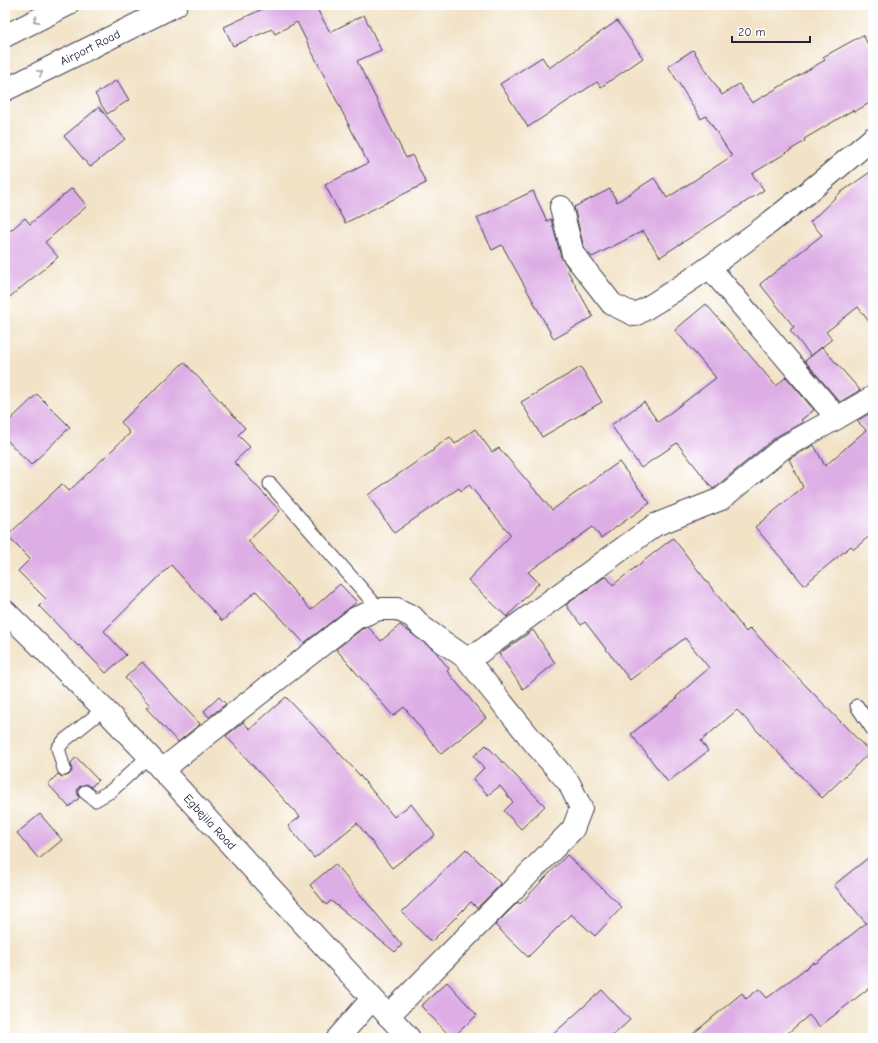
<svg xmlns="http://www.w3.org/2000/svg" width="878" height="1043" font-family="'Comic Neue',sans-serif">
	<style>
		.building { fill: #ddade5 }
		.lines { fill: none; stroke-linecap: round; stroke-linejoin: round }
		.service-casing { stroke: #413f50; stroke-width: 15 }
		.minor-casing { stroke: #413f50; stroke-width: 24 }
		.tertiary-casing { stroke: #413f50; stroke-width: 24 }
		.trunk-casing { stroke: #413f50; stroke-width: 24 }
		.service { stroke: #fff; stroke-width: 13 }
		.minor { stroke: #fff; stroke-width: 22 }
		.tertiary { stroke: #fff; stroke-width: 22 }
		.trunk { stroke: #fff; stroke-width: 22 }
		.oneway { stroke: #9c9ca7 }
		.labels { text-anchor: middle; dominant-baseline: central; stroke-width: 3; stroke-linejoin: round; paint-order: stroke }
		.street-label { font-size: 12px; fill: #22223b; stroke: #fff }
	</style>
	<rect width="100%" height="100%" fill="#fff"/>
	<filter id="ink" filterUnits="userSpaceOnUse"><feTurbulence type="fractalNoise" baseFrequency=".025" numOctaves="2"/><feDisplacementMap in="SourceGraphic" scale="8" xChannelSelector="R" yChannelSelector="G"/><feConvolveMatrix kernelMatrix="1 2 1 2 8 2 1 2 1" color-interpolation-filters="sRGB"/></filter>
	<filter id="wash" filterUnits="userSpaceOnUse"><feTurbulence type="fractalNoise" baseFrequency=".012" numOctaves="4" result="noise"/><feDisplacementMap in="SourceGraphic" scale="16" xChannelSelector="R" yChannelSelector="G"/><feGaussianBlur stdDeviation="0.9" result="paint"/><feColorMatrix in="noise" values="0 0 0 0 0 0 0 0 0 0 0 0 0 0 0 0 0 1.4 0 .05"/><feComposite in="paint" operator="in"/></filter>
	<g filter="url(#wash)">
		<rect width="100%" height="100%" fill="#f2e2c6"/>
		<g id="blocks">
			<g class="building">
				<path d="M271,5H329L318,11L330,32L364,15L381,50L357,61L406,158L412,155L426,183L345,223L325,185L368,163L297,22L275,34L272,29L233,46L224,27Z"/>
				<path d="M617,21L643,58L601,87L597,82L528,127L500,84L542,57L549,68Z"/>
				<path d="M863,35L873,54V101L854,112L853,110L804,139L805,141L752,174L764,190L660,257L643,231L592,257L584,248L574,207L610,189L617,202L654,178L667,198L732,156L706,116L701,119L668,66L693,50L722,95L739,84L752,103L825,60L823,57Z"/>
				<path d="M117,80L129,100L107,114L95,94Z"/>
				<path d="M99,107L125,139L90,167L64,136Z"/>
				<path d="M873,170V327L858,307L826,332L832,339L811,356L790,330L794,327L760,284L822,235L810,222L840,193Z"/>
				<path d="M72,188L87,206L45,242L58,257L5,301V235L25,218L30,224Z"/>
				<path d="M533,191L547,221L551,219L561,257L569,269L567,270L593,317L554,339L502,245L492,250L477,218Z"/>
				<path d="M706,304L776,386L786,377L814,410L801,420L803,422L776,437L713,489L677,443L641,468L611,425L644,402L658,422L716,378L675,330Z"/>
				<path d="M822,347L860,390L840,402L833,394L805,361Z"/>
				<path d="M184,362L245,428L238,435L250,447L234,462L280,511L248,541L311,610L340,584L357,602L304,643L256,591L222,621L171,565L104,631L126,655L106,673L79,645L78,646L39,606L46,599L18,571L30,559L7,536L62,484L69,491L130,433L121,422Z"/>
				<path d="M581,367L602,402L542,437L521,402Z"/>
				<path d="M37,394L70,427L31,465L5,438V425Z"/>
				<path d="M873,411V533L854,549L851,546L804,585L755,527L803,487L789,459L814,445L825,466L866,430L857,421Z"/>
				<path d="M475,429L492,452L499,448L552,510L619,462L650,503L601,538L593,527L528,572L539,583L507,617L468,580L511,535L469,485L461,491L459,488L394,533L368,495L434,450L433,449L450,437L455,444Z"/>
				<path d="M673,538L746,632L750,628L870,752L822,798L737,710L701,741L708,751L668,782L631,734L677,698L676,697L709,668L685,638L630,680L585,622L581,625L566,605L606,576L613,585Z"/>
				<path d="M400,625L434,650L449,669L447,671L486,718L441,754L404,707L393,716L336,649L362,629L368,627L381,641Z"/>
				<path d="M533,630L555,663L523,689L499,654Z"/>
				<path d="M142,662L200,724L178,742L146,708L150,705L125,678Z"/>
				<path d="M219,697L226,704L209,717L204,711Z"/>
				<path d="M286,697L356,771L394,817L411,804L435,835L392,868L357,823L314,858L288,826L300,817L226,736L243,722L250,729Z"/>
				<path d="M486,745L545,806L521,829L504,811L513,802L500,786L488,795L473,779L484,768L474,756Z"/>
				<path d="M76,757L98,780L91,787L86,784L79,787L77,791L79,798L69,807L48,784L58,774L62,777L69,775L72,771L71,763Z"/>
				<path d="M40,814L62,840L39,859L17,833Z"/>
				<path d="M466,849L501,884L477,908L471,902L431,942L402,912Z"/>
				<path d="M873,854V985L819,1027L809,1015L782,1038H688L742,993L746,999L759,989L767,998L814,962L815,964L866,923L834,885Z"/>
				<path d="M567,855L622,907L595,936L571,914L528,957L495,925L518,902L520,904Z"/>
				<path d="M335,864L402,945L395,952L331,901L326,905L310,885Z"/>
				<path d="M447,982L477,1015L452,1038L421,1006Z"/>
				<path d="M602,990L630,1020L610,1038H549Z"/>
			</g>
		</g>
	</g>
	<g filter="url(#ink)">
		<use href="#blocks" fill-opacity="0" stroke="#413f50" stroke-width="1"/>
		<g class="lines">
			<defs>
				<g id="service">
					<path d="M270,484L379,609"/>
					<path d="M857,706L873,730"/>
					<path d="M64,769L58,748L65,740L104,709"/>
					<path d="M85,792L95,800L111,791L149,756"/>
				</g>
				<g id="minor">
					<path d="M561,207L573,254L612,304L635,315C720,265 798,202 873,138"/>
					<path d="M710,268L837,418L873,397"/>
					<path d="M162,770L356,618L379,609H397L413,617L422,627L466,658L480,652L655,525L721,499L784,447L837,418"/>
					<path d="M388,1016L573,829L581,808L569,783L536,745L466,658"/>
					<path d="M338,1038L372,999"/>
				</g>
				<g id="tertiary">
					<path id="s1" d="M5,611L104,709L149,756L409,1038"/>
				</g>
				<g id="trunk">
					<path d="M5,36L67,5"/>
					<path id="s2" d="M5,90L176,5"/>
				</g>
			</defs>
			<use href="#service" class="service-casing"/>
			<use href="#minor" class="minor-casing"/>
			<use href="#tertiary" class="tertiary-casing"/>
			<use href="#trunk" class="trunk-casing"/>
			<use href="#service" class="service"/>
			<use href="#minor" class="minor"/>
			<use href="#tertiary" class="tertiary"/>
			<use href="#trunk" class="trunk"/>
		</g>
		<defs><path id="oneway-chevron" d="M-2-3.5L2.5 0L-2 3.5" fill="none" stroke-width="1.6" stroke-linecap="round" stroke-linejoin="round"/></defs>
		<g class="oneway">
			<use href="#oneway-chevron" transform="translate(36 20) rotate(153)"/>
			<use href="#oneway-chevron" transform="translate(40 73) rotate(-26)"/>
		</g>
	</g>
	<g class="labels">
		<g class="street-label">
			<text stroke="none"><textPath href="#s2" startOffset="95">Airport Road</textPath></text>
			<text stroke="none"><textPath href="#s1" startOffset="294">Egbejila Road</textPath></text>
		</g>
	</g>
	<rect width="878" height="1043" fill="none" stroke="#fff" stroke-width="20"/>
	<path d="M732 36v6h78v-6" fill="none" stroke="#22223b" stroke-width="2"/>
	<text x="738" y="36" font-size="12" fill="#22223b" stroke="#ffffff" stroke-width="3" paint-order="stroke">20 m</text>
</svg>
